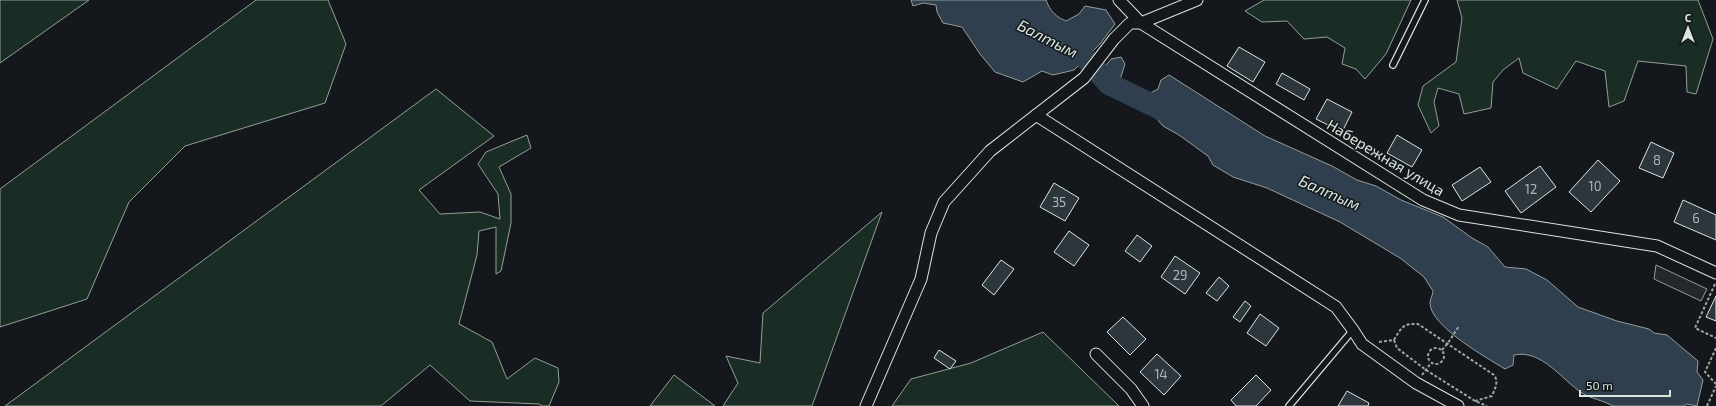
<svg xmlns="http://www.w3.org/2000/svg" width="1716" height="406" font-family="'Exo 2',sans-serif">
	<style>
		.green { fill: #1a2d24; stroke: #939e99 }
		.parking { fill: #24282b; stroke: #939e99 }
		.water { fill: #2f3f4d; stroke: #939e99 }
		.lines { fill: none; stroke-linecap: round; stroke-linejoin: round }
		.river { stroke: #2f3f4d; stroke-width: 22 }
		.building { fill: #2c363c; stroke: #d8e6dc }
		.lane-casing { stroke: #d8e6dc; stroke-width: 8 }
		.street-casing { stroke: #d8e6dc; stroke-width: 13 }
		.path { stroke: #9da8a2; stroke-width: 2; stroke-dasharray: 3 2; stroke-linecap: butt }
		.lane { stroke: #14181c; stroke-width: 5.5 }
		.street { stroke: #14181c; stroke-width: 11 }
		.labels { text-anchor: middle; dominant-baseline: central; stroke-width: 3; stroke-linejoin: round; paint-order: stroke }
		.number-label { font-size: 13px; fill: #adbab4 }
		.street-label { font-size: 15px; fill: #d8e6dc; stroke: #14181c }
		.water-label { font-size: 16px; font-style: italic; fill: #d8e6dc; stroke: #14181c }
	</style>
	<rect width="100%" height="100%" fill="#14181c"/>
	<g class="green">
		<path d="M0,0H89L0,63Z"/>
		<path d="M256,0H328L346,44L325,103L185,146L129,202L87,299L0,327V189Z"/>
		<path d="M1264,0H1411L1386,54L1365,79L1356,69L1342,64L1345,48L1327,37L1304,39L1287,21L1262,22L1245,11Z"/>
		<path d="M1457,0H1698L1713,39L1696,94L1687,92L1686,66L1638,61L1624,101L1609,107L1605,71L1576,61L1557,89L1523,73L1519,58L1503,70L1493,82L1491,108L1464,114L1459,94L1438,88L1434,102L1439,126L1431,133L1418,105L1423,86L1456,62L1462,18Z"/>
		<path d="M436,89L494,136L419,190L440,214L480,212L500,219L498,194L478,164L486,152L527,135L531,148L499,167L511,194V223L501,271L496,274V227L479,231L477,255L459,324L492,342L507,379L535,358L558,368L559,382L549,406H542L539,404L470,401L430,365L381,406H5Z"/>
		<path d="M882,212L812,406H723L738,383L726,356L760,363L763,313Z"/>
		<path d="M1043,332L1119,406H892L911,379L971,363Z"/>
		<path d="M674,375L715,406H650Z"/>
	</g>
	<path class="parking" d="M1656,265L1707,289L1701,301L1654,279Z"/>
	<g class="water">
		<path d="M911,0H1046C1050,11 1056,17 1066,21L1079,14L1085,6L1106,10L1115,24L1100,44L1074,70L1053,75L1042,71L1023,82L995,72L980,54L962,27L943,23L937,12L936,5L923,3L913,6Z"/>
		<path d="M1121,57L1125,64L1118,86L1108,90L1099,81L1100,73L1111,59Z"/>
		<path d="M1169,75L1265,136L1332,166L1357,180L1376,186L1401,200L1443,217L1472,238L1488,247L1505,267L1526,269L1547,280L1578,307L1617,321L1649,329L1654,333L1667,335L1698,361L1697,372L1703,380L1697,406L1687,404L1684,406H1613C1603,400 1591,399 1582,393C1562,380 1542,349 1514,355L1513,365L1505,369C1487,358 1430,326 1430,303C1430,299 1433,295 1433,291L1424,277L1400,258L1340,222L1267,188L1233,177L1213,165L1208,156L1179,135L1163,126L1150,111L1141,104L1143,97L1158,89L1161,80Z"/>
	</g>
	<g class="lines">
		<path class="river" d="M1062,43L1079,51L1109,84L1169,113"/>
	</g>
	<g class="building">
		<path d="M1239,47L1265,62L1253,82L1227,66Z"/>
		<path d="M1282,73L1310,89L1304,100L1276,84Z"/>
		<path d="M1327,99L1352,112L1342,132L1316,119Z"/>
		<path d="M1397,135L1422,150L1412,167L1387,153Z"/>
		<path d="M1651,142L1674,153L1663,178L1639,168Z"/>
		<path d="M1598,160L1620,181L1591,212L1569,192Z"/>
		<path d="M1540,166L1556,187L1521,213L1505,191Z"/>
		<path d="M1480,167L1491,182L1462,201L1452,185Z"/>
		<path d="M1054,183L1079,198L1065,221L1040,207Z"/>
		<path d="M1683,200L1716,215V240L1674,222Z"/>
		<path d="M1069,231L1089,245L1074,266L1054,252Z"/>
		<path d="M1137,235L1152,246L1140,262L1125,251Z"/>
		<path d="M1175,256L1200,273L1185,294L1161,277Z"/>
		<path d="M1001,260L1014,269L994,295L982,285Z"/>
		<path d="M1219,277L1229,286L1217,301L1206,293Z"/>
		<path d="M1716,296V321L1706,317Z"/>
		<path d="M1245,301L1251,306L1240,322L1233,317Z"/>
		<path d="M1260,314L1279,328L1266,346L1247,333Z"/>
		<path d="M1123,317L1146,339L1130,355L1107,332Z"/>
		<path d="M939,350L956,361L950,369L934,358Z"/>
		<path d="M1157,354L1181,376L1164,395L1140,372Z"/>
		<path d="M1256,375L1271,390L1256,406H1236L1231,400Z"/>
		<path d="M1347,391L1369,403L1368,406H1338Z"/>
	</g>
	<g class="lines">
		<defs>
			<g id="lane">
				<path d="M1393,65L1425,0"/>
				<path d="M1289,406L1353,330"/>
			</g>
			<g id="street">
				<path d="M1119,0L1141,23L1423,200L1459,215L1657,246L1716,273"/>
				<path d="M1036,115L1336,307L1353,330L1362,344L1416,383L1458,406"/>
				<path d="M1096,354L1131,389L1143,406"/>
				<path d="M866,406L921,279L931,233L944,202L990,151L1084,78L1114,39L1130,23H1141L1197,0"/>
			</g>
		</defs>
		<use href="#lane" class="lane-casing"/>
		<use href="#street" class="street-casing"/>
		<g class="path">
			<path d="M1715,284L1695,328L1716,338"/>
			<path d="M1394,340C1401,328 1403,323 1418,324L1494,375C1499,382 1495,388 1492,396L1475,401"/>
			<path d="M1394,340L1397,348L1426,370L1475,401L1487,406"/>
			<path d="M1379,342L1394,340"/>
			<circle cx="1436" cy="356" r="8"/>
			<path d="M1716,348L1705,372L1716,384"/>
			<path d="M1442,350L1448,343L1459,326"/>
			<path d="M1422,375L1431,363"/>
			<path d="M1707,406L1716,386"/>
		</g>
		<use href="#lane" class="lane"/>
		<use href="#street" class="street"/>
	</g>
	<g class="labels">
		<g class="number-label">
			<text x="1657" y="160">8</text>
			<text x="1595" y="186">10</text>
			<text x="1531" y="189">12</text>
			<text x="1059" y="202">35</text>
			<text x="1696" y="218">6</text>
			<text x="1180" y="275">29</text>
			<text x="1161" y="374">14</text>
		</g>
		<g class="street-label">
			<text transform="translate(1386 157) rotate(31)">Набережная улица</text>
		</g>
		<g class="water-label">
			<text transform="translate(1048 38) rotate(27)">Балтым</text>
			<text transform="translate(1330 192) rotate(24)">Балтым</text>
		</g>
	</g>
	<g transform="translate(1688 28)" stroke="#14181c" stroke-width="3" paint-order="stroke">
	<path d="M0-3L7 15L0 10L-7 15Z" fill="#d8e6dc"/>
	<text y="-6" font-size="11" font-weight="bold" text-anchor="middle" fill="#d8e6dc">С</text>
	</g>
	<path d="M1580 390v6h90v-6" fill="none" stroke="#d8e6dc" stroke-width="2"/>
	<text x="1586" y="390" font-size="12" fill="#d8e6dc" stroke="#14181c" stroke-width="3" paint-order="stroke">50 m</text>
</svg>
